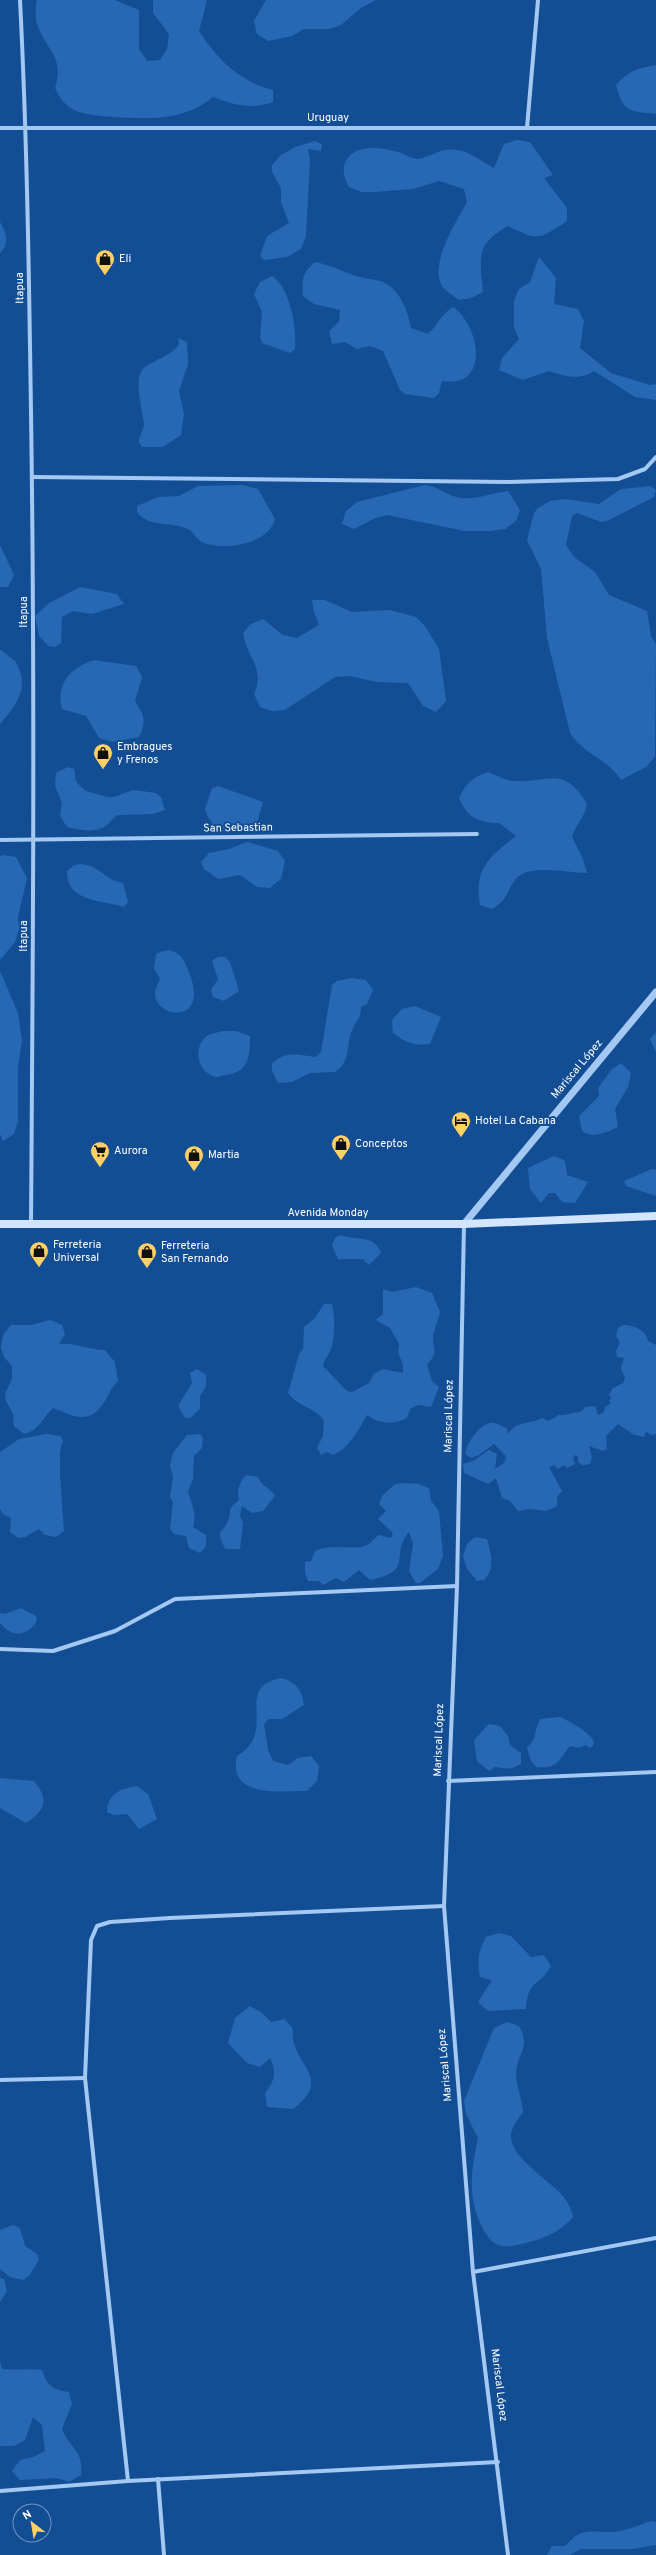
<svg xmlns="http://www.w3.org/2000/svg" width="656" height="2555" font-family="Overpass,sans-serif">
	<style>
		.green { fill: #2668b4 }
		.lines { fill: none; stroke-linecap: round; stroke-linejoin: round }
		.minor { stroke: #a3c8f2; stroke-width: 4 }
		.tertiary { stroke: #a3c8f2; stroke-width: 7 }
		.secondary { stroke: #d2e5fc; stroke-width: 8 }
		.labels { text-anchor: middle; dominant-baseline: central; stroke-width: 4; stroke-linejoin: round; paint-order: stroke }
		.street-label { font-size: 11px; fill: #fff; stroke: #134e95 }
		.poi-label { font-size: 11px; fill: #fff; stroke: #134e95; text-anchor: start }
	</style>
	<rect width="100%" height="100%" fill="#134e95"/>
	<g class="green">
		<path d="M37,0H115L139,10V49L147,61L160,60L167,49L169,34L153,13V0H207L199,31C217,59 240,82 273,90V102C252,110 234,105 213,97C184,121 150,119 114,117C101,116 84,115 72,109C64,104 59,97 55,88C66,53 42,49 36,19C35,13 36,6 37,0Z"/>
		<path d="M266,0H376L361,8L341,25L329,29H304L292,36L268,41L257,34L254,21Z"/>
		<path d="M656,65V114C630,111 623,113 616,85C628,71 638,68 656,65Z"/>
		<path d="M517,140L530,142L553,175L544,178L567,208V221C538,240 539,241 508,226C475,245 480,256 483,292L471,298L459,300C454,296 445,291 442,286C429,264 456,222 467,202L464,189L439,181L413,189L374,192H362L349,187C344,178 341,168 347,159C359,143 384,148 401,153C405,155 413,159 418,159C426,158 434,153 441,151C464,145 476,159 494,168L504,144Z"/>
		<path d="M315,141L322,144L321,151L308,149L310,161L306,236L301,249L287,257L264,260L260,256L267,236L289,223L281,202V188L272,172V165L281,155L295,147Z"/>
		<path d="M0,222C6,232 10,244 0,253Z"/>
		<path d="M539,257L556,278L554,304L578,309L584,321L580,348L611,373L650,385L656,384V400L635,397L594,371C581,381 563,376 549,371L523,380L499,370L502,358L519,339L514,327V301L519,289L530,282Z"/>
		<path d="M315,262C330,265 342,271 356,276C365,279 375,279 383,282C400,289 408,312 411,328L428,334C438,325 441,314 453,307C481,327 490,389 442,381L439,393L434,398L405,394L400,390L383,351L370,346L357,349L345,342L332,344L329,331L339,322L340,310L314,304L303,296C302,279 302,273 315,262Z"/>
		<path d="M272,276C290,287 297,328 295,349L290,353L262,343L260,337L262,312L254,294L260,282Z"/>
		<path d="M178,338L187,342L188,364L179,391L184,414L181,435L163,447H142L139,442C139,435 144,430 144,424C143,412 133,379 143,369C154,359 171,357 179,344Z"/>
		<path d="M243,485L258,489L275,519C269,544 225,551 204,543C196,540 194,532 188,529C172,521 148,528 137,512V506L158,497L179,496L198,486Z"/>
		<path d="M425,485C440,487 447,496 461,498C474,500 494,493 508,491L520,510L516,521L505,529L491,531H465L387,515L375,518L354,529L342,524L346,511L357,502Z"/>
		<path d="M651,486L656,490L654,497L607,521L601,522L577,513L572,516L566,545L574,557L595,572L609,595L647,611L651,636L656,644L655,757L646,767L621,780C608,759 583,754 570,733L547,638L541,569L527,540L534,513L538,508L550,501L565,499L599,504L621,489Z"/>
		<path d="M0,545L14,575L8,587H0Z"/>
		<path d="M80,587L117,594L124,604L92,614L73,611L62,617L61,643L55,647L48,646L39,636L35,616L49,603Z"/>
		<path d="M312,600H325L352,612L390,610L416,617L425,626L439,649L446,701L436,712L423,706L408,683L377,682L349,676L335,677L285,710L272,711L260,707L254,694C266,668 246,657 243,633L251,624L263,619L283,635L297,638L319,625L314,612Z"/>
		<path d="M0,649C5,654 16,660 18,666C29,690 15,707 0,724Z"/>
		<path d="M94,660L136,666L142,677L135,701C144,715 147,721 139,737L113,742L99,738L86,716L62,709C56,683 70,668 94,660Z"/>
		<path d="M68,767L74,769L76,782L86,791L107,797H114L133,790L156,793L161,797L165,810L153,814L118,815C113,818 112,820 108,824C97,834 81,830 67,827L60,816L62,803L55,786L56,773Z"/>
		<path d="M488,772C496,775 506,781 515,781C548,783 563,764 587,804C585,817 576,824 572,837L583,859L587,873C567,873 528,863 515,880C505,893 509,899 492,909L480,905C474,868 489,857 516,836L499,823C478,823 467,817 459,798C466,783 473,777 488,772Z"/>
		<path d="M218,786L263,802L257,823C237,838 212,835 205,809L212,788Z"/>
		<path d="M247,842L278,851L285,861L281,879L270,888L257,887L240,875L218,879L204,869L201,862L209,853L229,849Z"/>
		<path d="M3,855L16,857L27,878L18,917L19,929L15,942L0,960V857Z"/>
		<path d="M79,864C101,865 104,880 123,883L128,902L124,907C102,900 66,902 67,871L73,866Z"/>
		<path d="M170,950C184,955 185,963 190,975C209,1025 155,1019 155,993C155,989 158,984 160,979L154,968L156,954L163,951Z"/>
		<path d="M218,957H225L230,962L239,991L224,1001L213,997L211,990L218,979L212,961Z"/>
		<path d="M0,971L18,1013L22,1041L18,1068V1121L14,1134L3,1141L0,1134Z"/>
		<path d="M351,978L366,980L373,990L367,1004L361,1007C360,1022 357,1018 352,1030C346,1045 351,1062 335,1072L310,1073L292,1082L278,1083L272,1070V1064C285,1050 299,1055 316,1057L321,1052L332,985L337,981Z"/>
		<path d="M415,1006L441,1017L430,1044C414,1046 406,1043 393,1033L392,1020L402,1009Z"/>
		<path d="M222,1031H236L250,1036C250,1056 249,1072 226,1075C223,1075 219,1077 217,1077C197,1074 192,1047 207,1036C210,1033 217,1033 222,1031Z"/>
		<path d="M656,1032V1052L650,1039Z"/>
		<path d="M621,1063L631,1073L628,1087L615,1109L618,1127C607,1132 593,1139 582,1131L579,1116L599,1096L598,1088L612,1069Z"/>
		<path d="M554,1156L565,1161L567,1175L588,1182L575,1203L562,1202L555,1193H549L541,1203L530,1189L528,1168Z"/>
		<path d="M652,1169L656,1170V1196L626,1186L624,1181Z"/>
		<path d="M340,1235C357,1241 374,1234 381,1253L369,1265L363,1259H338L332,1245L335,1238Z"/>
		<path d="M416,1287L432,1293L440,1312C439,1319 434,1329 433,1336C433,1351 439,1351 427,1365L432,1381L439,1387L431,1407L418,1405L410,1409L407,1418C394,1425 379,1424 367,1415C358,1431 350,1447 333,1455L327,1452L321,1455L317,1448L323,1436L324,1420C314,1407 297,1406 288,1393L299,1354L303,1349L304,1327L315,1318L324,1304H332C335,1319 335,1332 332,1346C330,1355 324,1358 323,1366L347,1391L352,1392L369,1383L374,1374L383,1369L403,1373V1365L398,1352L399,1344L390,1328L376,1320L383,1314V1289L392,1292Z"/>
		<path d="M50,1320L62,1325L65,1334L59,1344C74,1342 89,1350 105,1350L115,1362L118,1381C110,1388 109,1396 103,1404C88,1426 72,1415 53,1408C42,1418 40,1430 24,1434L14,1426L13,1414L6,1401L5,1394L12,1379V1366L4,1357L1,1348L3,1335L11,1325H31Z"/>
		<path d="M623,1325C634,1325 646,1330 648,1341L656,1345V1434L651,1435L646,1431L644,1437L634,1435L618,1424L606,1436L607,1449L603,1451L589,1446L592,1458L590,1464L583,1465L578,1462V1456L575,1455L573,1459L575,1464L567,1468L564,1465L558,1469L554,1465L549,1467L562,1491L557,1497V1506L546,1511L530,1509L518,1511L510,1501L502,1498L496,1478L488,1484L464,1473L463,1464L473,1461L489,1450L497,1454L495,1469L505,1462L506,1456L494,1444L479,1455L471,1458L465,1454C467,1443 481,1420 495,1423C498,1424 503,1427 507,1428L508,1434C517,1420 529,1425 542,1418L548,1421L559,1415C567,1416 572,1412 580,1412L586,1407L595,1406L598,1415L604,1412L605,1407L611,1403L609,1401L611,1398L609,1395L613,1388L623,1383L625,1378L621,1369L624,1358L617,1357L616,1351L620,1342L616,1336L618,1328Z"/>
		<path d="M197,1369L206,1375V1386L200,1396V1409L190,1418H185L178,1406L192,1383L190,1373Z"/>
		<path d="M46,1434L61,1436L63,1441L60,1451V1476L64,1531L56,1537L45,1535L39,1529L25,1537L18,1538L10,1532L11,1518L3,1514L0,1509V1452L19,1439Z"/>
		<path d="M200,1434L203,1438L202,1448L194,1456L193,1479L188,1492C192,1505 197,1514 193,1527L206,1535V1546L200,1553L189,1548L186,1536L174,1534L170,1529L173,1502L170,1497L173,1477L170,1466L173,1453L187,1435Z"/>
		<path d="M246,1475L258,1477C262,1487 270,1488 275,1496L263,1511L252,1513L242,1506L240,1516L243,1523L240,1549H225C215,1527 221,1537 228,1521C233,1508 225,1512 239,1500C237,1491 239,1482 246,1475Z"/>
		<path d="M404,1483L419,1484L429,1488L431,1501L439,1511L443,1556L438,1569L420,1583H416L409,1571L413,1544L409,1532C389,1555 416,1571 370,1580L359,1570L344,1582L336,1578L323,1585L319,1581H308L305,1573V1562L311,1561L315,1551C332,1544 346,1549 361,1547C369,1546 373,1539 379,1535L391,1538L393,1533L378,1519L386,1511L379,1504L382,1496L395,1484Z"/>
		<path d="M475,1537L487,1539C491,1554 496,1568 484,1580L477,1581L467,1569L463,1556L467,1544Z"/>
		<path d="M21,1608L36,1616L37,1621C26,1637 13,1638 0,1623V1613L5,1614Z"/>
		<path d="M282,1678C297,1684 302,1689 304,1705L282,1719H269L264,1724L268,1750L273,1761L288,1765L298,1758L311,1756L319,1766L317,1781L307,1791C280,1791 227,1798 237,1756C280,1730 231,1687 282,1678Z"/>
		<path d="M560,1717C572,1723 585,1729 594,1741L593,1746L589,1748L586,1745L579,1748L570,1746C558,1761 558,1769 536,1767L531,1761L527,1748C538,1738 534,1727 541,1719Z"/>
		<path d="M489,1724L500,1726L508,1736L510,1745L521,1753V1764C511,1770 506,1769 495,1767L489,1771L477,1761L474,1740Z"/>
		<path d="M0,1778L34,1781C49,1799 46,1810 26,1823L0,1808Z"/>
		<path d="M137,1786L148,1794L157,1819L139,1829L127,1814L114,1815L107,1812C108,1793 120,1789 137,1786Z"/>
		<path d="M499,1933L511,1936L531,1957L544,1955L551,1966C539,1988 528,1978 526,2009L488,2011L478,2002L492,1980L480,1977C477,1961 478,1952 486,1937Z"/>
		<path d="M250,2006L261,2012L271,2022L285,2019L293,2029C289,2065 336,2076 293,2109L267,2107L265,2093C275,2081 277,2072 270,2058L260,2067L247,2063L228,2043L235,2018Z"/>
		<path d="M507,2022L519,2026C531,2048 518,2051 516,2072C516,2085 522,2099 523,2112C518,2119 513,2125 511,2134C508,2156 549,2180 562,2195C568,2202 571,2208 573,2217C560,2232 545,2238 526,2243C518,2245 509,2247 501,2246C491,2243 487,2236 482,2227C467,2198 471,2169 478,2138L466,2114L464,2101L494,2028Z"/>
		<path d="M13,2225L20,2228L25,2246L37,2254L39,2260L29,2276L23,2280L10,2277L0,2269V2230Z"/>
		<path d="M0,2278L4,2279L7,2291L0,2302Z"/>
		<path d="M0,2361L2,2369C16,2371 28,2368 42,2370C47,2386 53,2390 69,2392L72,2404L62,2429C70,2449 84,2450 81,2475L69,2482L57,2478L20,2480L12,2471L20,2460L33,2457L45,2451L42,2425L33,2417L25,2440L14,2446H0Z"/>
		<path d="M651,2521L656,2522V2545L633,2549H581L570,2555H547L552,2546H565C583,2526 589,2533 612,2532C624,2532 639,2525 651,2521Z"/>
	</g>
	<g class="lines">
		<g class="minor">
			<path d="M20,0C27,137 29,275 31,412C35,683 33,953 31,1224"/>
			<path d="M0,128H656"/>
			<path d="M527,128L538,0"/>
			<path d="M32,477L508,482L618,479L645,469L656,457"/>
			<path d="M0,840L477,834"/>
			<path d="M464,1224L457,1586L444,1906L473,2272L508,2555"/>
			<path d="M0,1649L53,1651L115,1631L175,1599L457,1586"/>
			<path d="M448,1781L656,1772"/>
			<path d="M0,2080L85,2078"/>
			<path d="M473,2272L656,2238"/>
			<path d="M158,2479L164,2555"/>
			<path d="M128,2481L85,2078L91,1940L97,1926L110,1922L170,1918L444,1906"/>
			<path d="M0,2491L128,2481L498,2462"/>
		</g>
		<path class="tertiary" d="M464,1224L656,992"/>
		<path class="secondary" d="M0,1224H464L656,1216"/>
	</g>
	<defs>
		<symbol id="shop-pin" viewBox="-11 -11 22 30"><path d="M0 17L-7.5 6A9.5 9.5 0 1 1 7.5 6Z" fill="#ffd064" stroke="#134e95"/><path d="M-5-2.5h2.3a2.7 3.5 0 0 1 5.4 0H5L5.5 6h-11ZM-1.5-2.5h3a1.5 2.3 0 0 0-3 0Z" fill="#111"/></symbol>
		<symbol id="hotel-pin" viewBox="-11 -11 22 30"><path d="M0 17L-7.5 6A9.5 9.5 0 1 1 7.5 6Z" fill="#ffd064" stroke="#134e95"/><path d="M-6-4.5h1.5V1H6V5H4.5V3h-9V5H-6ZM-4 0a1.8 1.8 0 1 1 3.6 0ZM.5 0V-2.5h3Q6-2.5 6 0Z" fill="#111"/></symbol>
		<symbol id="supermarket-pin" viewBox="-11 -11 22 30"><path d="M0 17L-7.5 6A9.5 9.5 0 1 1 7.5 6Z" fill="#ffd064" stroke="#134e95"/><path d="M-6-5.5h2.5l.6 2H6L4.5 2H-2.5L-4.4-4H-6ZM-1.5 3.2a1.3 1.3 0 1 0 .1 0ZM3 3.2a1.3 1.3 0 1 0 .1 0Z" fill="#111"/></symbol>
	</defs>
	<g fill-rule="evenodd">
		<use href="#shop-pin" x="94" y="248" width="22" height="30"/>
		<use href="#shop-pin" x="92" y="742" width="22" height="30"/>
		<use href="#hotel-pin" x="450" y="1110" width="22" height="30"/>
		<use href="#shop-pin" x="330" y="1133" width="22" height="30"/>
		<use href="#supermarket-pin" x="89" y="1140" width="22" height="30"/>
		<use href="#shop-pin" x="183" y="1144" width="22" height="30"/>
		<use href="#shop-pin" x="28" y="1240" width="22" height="30"/>
		<use href="#shop-pin" x="136" y="1241" width="22" height="30"/>
	</g>
	<g class="labels">
		<g class="street-label">
			<text x="328" y="118">Uruguay</text>
			<text transform="translate(20 288) rotate(-91)">Itapua</text>
			<text transform="translate(24 612) rotate(-90)">Itapua</text>
			<text transform="translate(238 828) rotate(-1)">San Sebastian</text>
			<text transform="translate(24 936) rotate(-90)">Itapua</text>
			<text transform="translate(577 1069) rotate(-50)">Mariscal López</text>
			<text x="328" y="1213">Avenida Monday</text>
			<text transform="translate(449 1416) rotate(-89)">Mariscal López</text>
			<text transform="translate(439 1740) rotate(-88)">Mariscal López</text>
			<text transform="translate(445 2065) rotate(-95)">Mariscal López</text>
			<text transform="translate(499 2385) rotate(83)">Mariscal López</text>
		</g>
		<g class="poi-label">
			<text x="119" y="259">Eli</text>
			<text x="117" y="747">Embragues<tspan x="117" dy="13">y Frenos</tspan></text>
			<text x="475" y="1121">Hotel La Cabana</text>
			<text x="355" y="1144">Conceptos</text>
			<text x="114" y="1151">Aurora</text>
			<text x="208" y="1155">Martia</text>
			<text x="53" y="1245">Ferreteria<tspan x="53" dy="13">Universal</tspan></text>
			<text x="161" y="1246">Ferreteria<tspan x="161" dy="13">San Fernando</tspan></text>
		</g>
	</g>
	<g transform="translate(32 2523) rotate(329)"><circle r="19" fill="#134e95" stroke="#7195bf"/>
	<path d="M0-3L7 15L0 10L-7 15Z" fill="#ffd064"/>
	<text y="-6" font-size="11" font-weight="bold" text-anchor="middle" fill="#ffffff">N</text>
	</g>
</svg>
